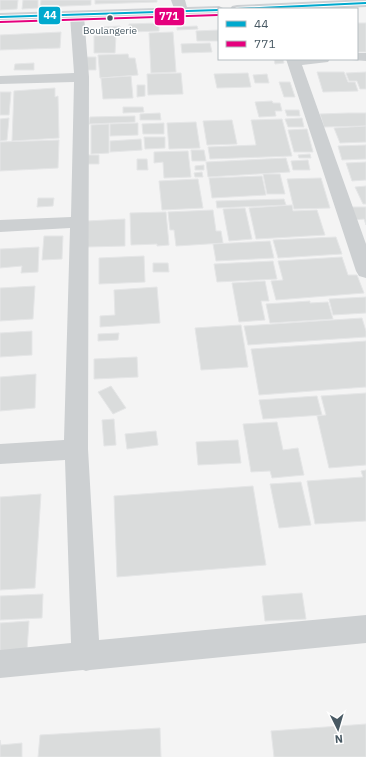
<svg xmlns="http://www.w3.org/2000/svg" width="366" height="757" font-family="'IBM Plex Sans',sans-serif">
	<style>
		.building { fill: #dadcdc; stroke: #e5e6e7 }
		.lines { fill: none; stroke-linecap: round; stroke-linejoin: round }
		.street { fill: #cdd0d2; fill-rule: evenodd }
		.secondary { fill: #cdd1d4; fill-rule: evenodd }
		.bus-1-casing { stroke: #fff; stroke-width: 4 }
		.bus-2-casing { stroke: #fff; stroke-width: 4 }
		.bus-1 { stroke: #00a9ce; stroke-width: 2 }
		.bus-2 { stroke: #e5007d; stroke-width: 2 }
		.bus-dot { fill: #485963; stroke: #fff; stroke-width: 1.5 }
		.labels { text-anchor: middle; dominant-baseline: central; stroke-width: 3; stroke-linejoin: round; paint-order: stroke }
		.far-bus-label { font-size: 10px; fill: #485963; stroke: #fff }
		.line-badge { stroke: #fff; stroke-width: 1.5 }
		.badge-label { font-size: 11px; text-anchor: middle; font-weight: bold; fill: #fff }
	</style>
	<rect width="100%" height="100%" fill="#f4f4f4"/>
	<g class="building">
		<path d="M0,0H18L17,9L0,10Z"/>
		<path d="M23,0H38V8L22,9Z"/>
		<path d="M41,0H91V5L40,7Z"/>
		<path d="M95,0H157V2L95,4Z"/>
		<path d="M159,23V31L129,32V24Z"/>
		<path d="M357,23H366V52H358L357,51Z"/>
		<path d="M120,26V32L103,33V27Z"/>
		<path d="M197,26L198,29L177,30V27Z"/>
		<path d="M219,30V41H197L196,31Z"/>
		<path d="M61,32L60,48L0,50V35Z"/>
		<path d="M173,32L176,72L151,73L149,33Z"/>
		<path d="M116,35L115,53H94V36Z"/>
		<path d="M210,43L212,52L182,53L181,44Z"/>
		<path d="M128,54L129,58H135L138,75L100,78L98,55Z"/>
		<path d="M84,57H96V70H83Z"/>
		<path d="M274,59H283L284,63L275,64Z"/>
		<path d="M34,63V70H14L15,64Z"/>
		<path d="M317,72H344L348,82H355L358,91L323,92Z"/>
		<path d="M366,72V89H360L357,81H349L346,73Z"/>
		<path d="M181,73L183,94L148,95L147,74Z"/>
		<path d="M248,73L251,87L217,88L214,74Z"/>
		<path d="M267,74L269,83H255L253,75Z"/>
		<path d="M131,76L133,98L103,99L101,78Z"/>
		<path d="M279,82H290L295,97H284Z"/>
		<path d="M137,85H145V96L137,97Z"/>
		<path d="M55,88V97L58,96L59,138L12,141L14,91Z"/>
		<path d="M0,92H11L9,115H0Z"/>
		<path d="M272,101L273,103H280L282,111H275L276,116L259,117L255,102Z"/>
		<path d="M123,107H143L144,112L123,113Z"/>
		<path d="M285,110H299L300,116H287Z"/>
		<path d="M160,113L161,120H140V114Z"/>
		<path d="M349,113H366V126L324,127L320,114Z"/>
		<path d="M135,116V122L89,124L90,117Z"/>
		<path d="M9,118L7,140L0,141V119Z"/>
		<path d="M302,118L304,127H288L285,119Z"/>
		<path d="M282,119L292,156L210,159L208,147L256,145L251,120Z"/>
		<path d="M232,120L237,144L207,145L203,121Z"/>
		<path d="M196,122L200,148L169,149L167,123Z"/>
		<path d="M138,123V135L110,136V124Z"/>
		<path d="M164,123V134H143L142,124Z"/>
		<path d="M109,124V153L91,154V125Z"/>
		<path d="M366,126V142L340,143L334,128Z"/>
		<path d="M307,129L313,152H294L288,130Z"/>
		<path d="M144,137H165V148L145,149Z"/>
		<path d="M141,139L142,150L110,152V141Z"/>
		<path d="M59,140L58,168L0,171V142Z"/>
		<path d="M366,145V159L342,160L338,146Z"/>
		<path d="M191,150H204L206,161H192Z"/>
		<path d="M188,151L191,177L164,178L163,162L154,163V152Z"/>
		<path d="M310,154L311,158H299L298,155Z"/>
		<path d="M84,155H99V164H83Z"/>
		<path d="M286,158L290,172L208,177L206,162Z"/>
		<path d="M137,159H147L148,170H137Z"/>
		<path d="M308,160L310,170H293L291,161Z"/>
		<path d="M366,162V180L352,181L346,163Z"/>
		<path d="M204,165V170H195V166Z"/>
		<path d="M202,172L203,177H195L194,173Z"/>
		<path d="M263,174H280L285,194H267Z"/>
		<path d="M262,176L266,195L212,198L209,178Z"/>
		<path d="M321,178L330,208L294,209L287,179Z"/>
		<path d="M198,179L203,208L162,210L159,181Z"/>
		<path d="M366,186V204H363L355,187Z"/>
		<path d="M38,198H54L53,206L37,207Z"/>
		<path d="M284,199L286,205L217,208L216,201Z"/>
		<path d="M292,205L293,211L317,210L325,235L256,239L249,208Z"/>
		<path d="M349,207H366V225L364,219L353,220Z"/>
		<path d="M245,208L252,239L229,241L223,209Z"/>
		<path d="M213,210L216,231H221L223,243L176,246L174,230H170L168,212Z"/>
		<path d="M166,212L169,245L157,246V244L131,245L130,213Z"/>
		<path d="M125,219V246L86,247L87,221Z"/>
		<path d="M44,236H63L62,259L42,260Z"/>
		<path d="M336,237L342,254L278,258L273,240Z"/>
		<path d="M270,241L274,258L216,261L213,244Z"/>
		<path d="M39,247L38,272L21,273L22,266L0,268V249Z"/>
		<path d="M144,256L145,282L99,284V258Z"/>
		<path d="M342,257L348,275H357L364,293L276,300L271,281L283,280L278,261Z"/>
		<path d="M273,261L277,279L217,282L214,264Z"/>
		<path d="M153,263H168L169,272H153Z"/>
		<path d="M265,281L269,301H261L265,320L239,322L232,283Z"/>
		<path d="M35,286L33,319L0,321V288Z"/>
		<path d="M157,287L160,323L100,327V316L115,315L114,290Z"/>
		<path d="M366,297V313L333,315L329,299Z"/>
		<path d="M310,301V303L328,302L333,319L270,323L266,304Z"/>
		<path d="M362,318L366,331V337L248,345L244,326Z"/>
		<path d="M241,325L248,367L201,370L195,328Z"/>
		<path d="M32,331V355L0,357V333Z"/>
		<path d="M119,333L118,340L98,341V334Z"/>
		<path d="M366,341V387L259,395L251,349Z"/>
		<path d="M137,357L138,377L94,379V359Z"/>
		<path d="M36,374L35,408L0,411V377Z"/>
		<path d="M111,386L126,408L113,414L98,392Z"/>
		<path d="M366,393V465L329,468L317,416L326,415L321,396Z"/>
		<path d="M317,396L322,415L263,419L259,400Z"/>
		<path d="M114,419L116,445L104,446L102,420Z"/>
		<path d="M277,422L283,450L298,448L304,475L272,478L270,471L251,472L243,424Z"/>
		<path d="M156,431L158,445L127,449L125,434Z"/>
		<path d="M238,440L241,463L198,465L196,442Z"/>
		<path d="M366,470V521L315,524L307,481L363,477L361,471Z"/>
		<path d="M301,482L311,525L279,528L270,484Z"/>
		<path d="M253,486L266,565L117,577L114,496Z"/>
		<path d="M41,494L35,588L0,590V497Z"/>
		<path d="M302,593L306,619L265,621L262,596Z"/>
		<path d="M43,594L42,618L0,620V596Z"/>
		<path d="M29,621L27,650L0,652V623Z"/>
		<path d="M366,724V757H274L271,731Z"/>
		<path d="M160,728L161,757H38L40,735Z"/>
		<path d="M0,740L1,745L22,743V757H0Z"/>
	</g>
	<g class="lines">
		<g class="street">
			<path d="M171,0H185L188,11L186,14H176Z"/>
			<path d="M77,12L82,13L84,16L89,77L88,449L99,640L366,615V643L90,670L86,671L83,670L0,678V650L71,643L65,460L0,464V444L64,440L70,228L0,232V220L71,217L74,82L0,84V76L74,73L70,16L72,13Z"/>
			<path d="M357,53H366V61L352,60L351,59H357Z"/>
			<path d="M286,59H330L328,62L302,65L366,244V278L359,276L356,271Z"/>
		</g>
		<g class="secondary">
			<path d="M346,0H366V7L322,9H230L232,6L237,5Z"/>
			<path d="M219,6L225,9H219V14L0,21V13Z"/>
		</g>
		<defs>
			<g id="bus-1">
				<path d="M237,9L366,3"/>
				<path d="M0,17L219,10"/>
			</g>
			<path id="bus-2" d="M0,22L219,15"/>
		</defs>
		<use href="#bus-1" class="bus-1-casing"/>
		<use href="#bus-2" class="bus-2-casing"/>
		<use href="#bus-1" class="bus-1"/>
		<use href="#bus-2" class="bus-2"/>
	</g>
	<circle class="bus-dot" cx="110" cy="18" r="3.5"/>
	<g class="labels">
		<g class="far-bus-label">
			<text x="110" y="30">Boulangerie</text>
		</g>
	</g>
	<g class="line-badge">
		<rect x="38" y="6" width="23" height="19" rx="4" fill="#00a9ce"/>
		<rect x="154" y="7" width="31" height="19" rx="4" fill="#e5007d"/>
	</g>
	<g class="badge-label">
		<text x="50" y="19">44</text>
		<text x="169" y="20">771</text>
	</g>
	<rect x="218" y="8" width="140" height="52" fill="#ffffff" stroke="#b6bdc1"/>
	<rect x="226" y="21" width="20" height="6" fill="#00a9ce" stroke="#b6bdc1"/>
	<text x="254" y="28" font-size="12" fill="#485963">44</text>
	<rect x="226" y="41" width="20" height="6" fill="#e5007d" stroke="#b6bdc1"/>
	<text x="254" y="48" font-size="12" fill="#485963">771</text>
	<g transform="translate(338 729) rotate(175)" stroke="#ffffff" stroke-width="3" paint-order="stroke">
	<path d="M0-3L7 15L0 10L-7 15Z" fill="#485963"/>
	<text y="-6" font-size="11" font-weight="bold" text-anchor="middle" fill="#485963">N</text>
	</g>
</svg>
